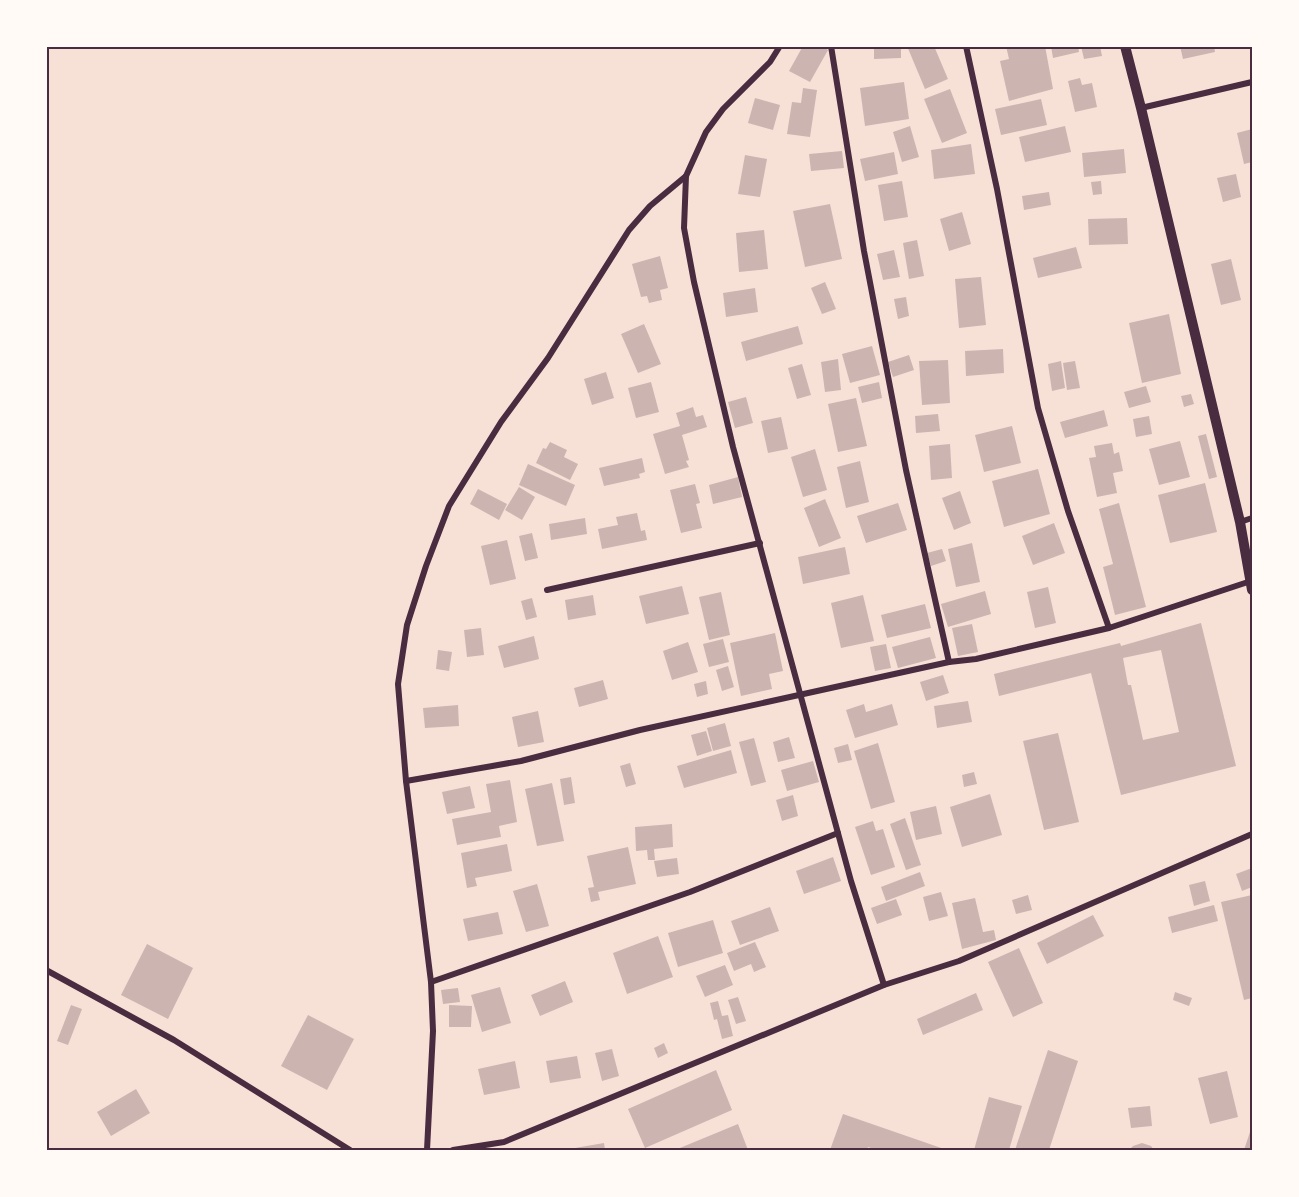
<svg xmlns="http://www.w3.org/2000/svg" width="1299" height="1197" font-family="Overpass,sans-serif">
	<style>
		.building { fill: #ccb4b1; fill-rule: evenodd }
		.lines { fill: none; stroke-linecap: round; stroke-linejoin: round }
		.minor { stroke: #4a2c40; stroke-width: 6 }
		.tertiary { stroke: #4a2c40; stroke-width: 10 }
		.neatline { fill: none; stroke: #4a2c40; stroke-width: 2 }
	</style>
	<rect width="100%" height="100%" fill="#f7e1d7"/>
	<g class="building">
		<path d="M803,46H822L828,50L810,82L789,71Z"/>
		<path d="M874,46H901V58L874,59Z"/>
		<path d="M907,46H934L948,79L925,89Z"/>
		<path d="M1006,46H1045L1053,89L1009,101L1000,61L1009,59Z"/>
		<path d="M1051,46H1078L1079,52L1053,58Z"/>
		<path d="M1081,46H1100L1102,56L1084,59Z"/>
		<path d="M1180,46H1214L1215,52L1183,59Z"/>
		<path d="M1080,78L1082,85L1092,83L1097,107L1075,112L1068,81Z"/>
		<path d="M904,82L909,119L865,126L860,88Z"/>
		<path d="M803,88L817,90L810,137L787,134L792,102L801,103Z"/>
		<path d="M950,89L967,133L942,143L924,99Z"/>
		<path d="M755,98L780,105L773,130L748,123Z"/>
		<path d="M1041,99L1047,125L1001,135L995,109Z"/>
		<path d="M910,126L919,157L902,162L893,132Z"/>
		<path d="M1065,126L1071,152L1025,162L1019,137Z"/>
		<path d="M1252,129V162L1244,164L1237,133Z"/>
		<path d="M971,144L975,174L934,179L931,150Z"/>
		<path d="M1124,149L1126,173L1084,177L1082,153Z"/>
		<path d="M842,151L844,168L811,171L809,154Z"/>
		<path d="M894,152L898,174L865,181L860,159Z"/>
		<path d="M745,155L767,159L760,197L738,194Z"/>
		<path d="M1236,174L1241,197L1223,202L1217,178Z"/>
		<path d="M902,181L908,217L884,221L878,185Z"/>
		<path d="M1101,181L1102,194L1093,195L1091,182Z"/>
		<path d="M1049,192L1051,205L1024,210L1022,196Z"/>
		<path d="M830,204L842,259L805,267L793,211Z"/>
		<path d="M962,212L971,244L949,251L940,219Z"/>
		<path d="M1127,218L1128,244L1089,245L1088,219Z"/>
		<path d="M764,230L768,269L739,272L736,233Z"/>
		<path d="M917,240L924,276L909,279L903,243Z"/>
		<path d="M1076,247L1082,268L1038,278L1033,258Z"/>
		<path d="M894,250L900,277L883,280L877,254Z"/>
		<path d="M660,256L668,288L660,290L662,300L649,303L647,296L641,297L632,264Z"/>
		<path d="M1231,259L1241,300L1221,305L1211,264Z"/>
		<path d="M981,277L986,325L959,328L955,279Z"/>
		<path d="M825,282L836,309L822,314L811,288Z"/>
		<path d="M755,288L758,312L726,317L723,293Z"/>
		<path d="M906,297L909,316L898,319L894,299Z"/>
		<path d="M1169,314L1181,374L1142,383L1129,323Z"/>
		<path d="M644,324L661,364L638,373L621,334Z"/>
		<path d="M798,326L803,344L746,361L741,342Z"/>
		<path d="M872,346L880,375L850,383L842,354Z"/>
		<path d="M1003,349L1004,373L966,376L965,351Z"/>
		<path d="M909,355L914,370L893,377L888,362Z"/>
		<path d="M838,359L841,390L825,392L821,362Z"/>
		<path d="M948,360L950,403L922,405L919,361Z"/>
		<path d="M1061,361L1065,388L1052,391L1048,364Z"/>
		<path d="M1075,361L1080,388L1067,390L1063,363Z"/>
		<path d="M802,364L811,395L797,399L788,368Z"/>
		<path d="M606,372L614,398L592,405L584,379Z"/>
		<path d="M651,382L659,412L636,418L628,388Z"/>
		<path d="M879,382L882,398L862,403L858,387Z"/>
		<path d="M1146,386L1151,402L1129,408L1124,392Z"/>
		<path d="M1191,394L1194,404L1184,407L1181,396Z"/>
		<path d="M746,397L753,423L735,428L728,402Z"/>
		<path d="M856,398L867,446L838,452L828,404Z"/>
		<path d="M693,407L696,417L703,415L707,427L682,435L689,460L686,461L689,467L665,474L653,434L680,426L676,413Z"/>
		<path d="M1104,410L1108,426L1065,438L1060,422Z"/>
		<path d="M938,414L940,431L916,433L915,416Z"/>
		<path d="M1149,416L1152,434L1136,437L1133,419Z"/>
		<path d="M781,417L788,449L768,453L761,421Z"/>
		<path d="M1012,426L1021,463L984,472L975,435Z"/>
		<path d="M1206,434L1217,477L1209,479L1198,436Z"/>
		<path d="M1180,441L1190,477L1159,485L1149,449Z"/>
		<path d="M550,442L567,450L564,457L578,464L570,480L536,463L543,448L546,449Z"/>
		<path d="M1112,443L1114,454L1119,452L1123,471L1113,473L1117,493L1097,497L1089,458L1096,457L1094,446Z"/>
		<path d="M950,444L952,478L931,480L929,446Z"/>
		<path d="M815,449L827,490L803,497L791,457Z"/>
		<path d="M642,458L645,472L639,474L640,478L604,486L599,468Z"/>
		<path d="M860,461L869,502L846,508L837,467Z"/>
		<path d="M528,464L575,485L566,506L519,485Z"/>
		<path d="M1038,469L1050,514L1004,527L992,481Z"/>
		<path d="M738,477L742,497L713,504L709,485Z"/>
		<path d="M1205,483L1217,532L1170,543L1158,495Z"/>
		<path d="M695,484L700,503L696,504L702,528L681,533L670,490Z"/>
		<path d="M519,487L535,497L522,520L505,510Z"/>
		<path d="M478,489L507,504L499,520L470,504Z"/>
		<path d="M960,491L971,523L954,530L942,498Z"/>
		<path d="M825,499L841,538L819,547L804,508Z"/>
		<path d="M898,503L907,530L866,543L857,516Z"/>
		<path d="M1119,503L1146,607L1115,615L1103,567L1113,564L1099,509Z"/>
		<path d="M637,513L641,531L645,530L647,540L602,549L598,529L618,525L616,517Z"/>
		<path d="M585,518L587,534L551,540L549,524Z"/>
		<path d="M1054,523L1065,553L1033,565L1022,536Z"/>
		<path d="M532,533L538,558L525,561L519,536Z"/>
		<path d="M507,540L516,579L490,585L481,546Z"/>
		<path d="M972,543L980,582L956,587L948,549Z"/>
		<path d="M845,547L850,574L803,584L798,557Z"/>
		<path d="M942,549L946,561L931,566L927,553Z"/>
		<path d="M682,586L689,614L646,624L639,596Z"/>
		<path d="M1048,587L1056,623L1035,628L1027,592Z"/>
		<path d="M985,591L991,614L948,627L941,604Z"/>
		<path d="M721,592L730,635L709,640L699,597Z"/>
		<path d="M593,595L596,615L568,620L565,600Z"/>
		<path d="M863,595L874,641L841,648L831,603Z"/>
		<path d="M532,598L537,617L526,620L521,601Z"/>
		<path d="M925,604L931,628L887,638L881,615Z"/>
		<path d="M1201,623L1236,766L1121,795L1091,673L999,696L994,674L1120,643L1121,646ZM1161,650L1179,732L1143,740L1131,685H1128L1123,658Z"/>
		<path d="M972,624L978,652L958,656L952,628Z"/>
		<path d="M481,628L484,655L467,657L464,630Z"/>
		<path d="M775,633L783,671L769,674L772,689L741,696L730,643Z"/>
		<path d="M534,636L539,659L504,668L498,646Z"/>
		<path d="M930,637L936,658L898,668L892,647Z"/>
		<path d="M723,639L729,662L709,667L703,644Z"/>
		<path d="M688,642L698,672L672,680L663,651Z"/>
		<path d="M886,644L891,668L875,671L870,647Z"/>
		<path d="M438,650L452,652L449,671L436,669Z"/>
		<path d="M728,666L734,687L722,691L716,670Z"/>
		<path d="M943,675L949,693L926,701L920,682Z"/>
		<path d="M603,680L608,699L579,707L574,688Z"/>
		<path d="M706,681L708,694L697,697L694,684Z"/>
		<path d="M968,701L972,722L937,728L934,706Z"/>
		<path d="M864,704L866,712L892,704L898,725L855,738L846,710Z"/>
		<path d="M458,705L459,726L425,728L423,708Z"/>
		<path d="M538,711L544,742L518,747L512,717Z"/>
		<path d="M725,723L731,746L713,751L707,728Z"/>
		<path d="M706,731L712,751L697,756L691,735Z"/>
		<path d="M1058,733L1079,822L1044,830L1023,741Z"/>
		<path d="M789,737L795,758L778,762L773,742Z"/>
		<path d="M754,738L766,782L751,786L739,742Z"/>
		<path d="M878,743L895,802L871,809L854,751Z"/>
		<path d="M848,744L852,760L838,763L834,748Z"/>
		<path d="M731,750L737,773L684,788L677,766Z"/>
		<path d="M813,761L819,782L787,791L781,770Z"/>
		<path d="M630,763L636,784L626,787L620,766Z"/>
		<path d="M974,772L977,784L964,787L962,775Z"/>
		<path d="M571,777L575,803L564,805L560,779Z"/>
		<path d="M510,780L517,822L499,826L501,837L457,845L452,819L491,812L486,784Z"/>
		<path d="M552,783L564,841L537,846L525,789Z"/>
		<path d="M470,786L475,808L447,814L442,792Z"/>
		<path d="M990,794L1002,835L962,847L950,807Z"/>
		<path d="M793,795L798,816L782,821L776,800Z"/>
		<path d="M936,806L942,834L916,840L910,812Z"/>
		<path d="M905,818L921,865L906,870L890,824Z"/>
		<path d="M873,821L876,831L883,829L895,867L871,875L855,827Z"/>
		<path d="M672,824L673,847L654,849L655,860H648L647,850L636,851L635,827Z"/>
		<path d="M507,844L512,871L475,878L477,886L467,888L461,853Z"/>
		<path d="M628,847L636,884L598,892L600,900L591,902L588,888L594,887L587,856Z"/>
		<path d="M833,857L841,881L804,894L796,871Z"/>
		<path d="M677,858L679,874L657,877L654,861Z"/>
		<path d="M1252,868V887L1242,891L1236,874Z"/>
		<path d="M920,872L925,886L886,901L881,887Z"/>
		<path d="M1205,881L1210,901L1194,906L1189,885Z"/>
		<path d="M537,884L549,926L526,932L513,891Z"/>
		<path d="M941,892L948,916L929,921L923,897Z"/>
		<path d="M1028,895L1032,910L1016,914L1012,900Z"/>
		<path d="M1252,895V998L1244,1000L1221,902Z"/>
		<path d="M975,898L983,932L994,930L996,940L962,949L952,903Z"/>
		<path d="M896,899L902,915L877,924L871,908Z"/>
		<path d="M1214,905L1218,921L1172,933L1168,917Z"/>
		<path d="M770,907L779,931L740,945L731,921Z"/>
		<path d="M498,912L503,934L468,941L463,919Z"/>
		<path d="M1093,915L1104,936L1047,964L1037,943Z"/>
		<path d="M713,920L723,953L678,967L668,933Z"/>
		<path d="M658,936L673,977L627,994L613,953Z"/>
		<path d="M755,942L766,967L754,972L751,964L734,971L727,953Z"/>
		<path d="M147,944L193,968L168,1019L121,995Z"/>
		<path d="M1019,948L1043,1003L1013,1017L988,962Z"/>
		<path d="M725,965L733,985L705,997L696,976Z"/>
		<path d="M565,981L573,1002L540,1016L531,995Z"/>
		<path d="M500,987L511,1023L482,1032L471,995Z"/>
		<path d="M458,988L460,1002L443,1004L441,990Z"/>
		<path d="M1175,992L1192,998L1189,1006L1173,1000Z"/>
		<path d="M976,993L983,1010L923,1035L917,1019Z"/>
		<path d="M738,997L746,1021L736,1024L728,1000Z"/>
		<path d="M718,1001L722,1016L728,1015L733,1036L722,1039L717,1019L714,1020L710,1003Z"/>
		<path d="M71,1005L82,1009L68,1045L57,1041Z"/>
		<path d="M449,1005L472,1006L471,1027H449Z"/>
		<path d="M308,1015L354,1039L327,1090L281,1066Z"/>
		<path d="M664,1043L668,1053L658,1058L654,1048Z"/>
		<path d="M612,1049L619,1076L602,1081L595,1053Z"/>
		<path d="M1048,1050L1078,1061L1049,1150H1015Z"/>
		<path d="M577,1056L581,1078L550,1083L546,1061Z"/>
		<path d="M515,1061L520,1088L484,1095L478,1069Z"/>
		<path d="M716,1070L732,1110L645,1148L628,1109Z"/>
		<path d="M1227,1071L1238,1117L1210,1124L1198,1078Z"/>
		<path d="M136,1089L150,1113L111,1136L97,1112Z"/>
		<path d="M989,1097L1022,1106L1009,1150H974Z"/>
		<path d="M1150,1106L1152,1126L1131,1128L1128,1108Z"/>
		<path d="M843,1114L947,1150H877L868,1147L867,1150H830Z"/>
		<path d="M738,1124L748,1150H675Z"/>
		<path d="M1252,1126V1150H1244Z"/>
		<path d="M604,1143L605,1150H569V1149Z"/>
		<path d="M1142,1143L1151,1146L1154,1150H1129L1133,1146Z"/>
	</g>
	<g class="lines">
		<g class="minor">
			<path d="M780,46L770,62L723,109L706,132L686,176L684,228L694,282L733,447L851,881L884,985"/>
			<path d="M831,46L864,251L906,470L949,662"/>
			<path d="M966,46L997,189L1038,408L1068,511L1109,628"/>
			<path d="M1141,108L1252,82"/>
			<path d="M1240,522L1252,518"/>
			<path d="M547,590L760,543"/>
			<path d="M406,781L521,761L640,730L949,662L976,659L1109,628L1251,581"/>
			<path d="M46,970L174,1040L350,1150"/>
			<path d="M431,982L690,892L838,833"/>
			<path d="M427,1150L433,1031L431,982L406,781L398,684L407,625L426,566L449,506L501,422L548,358L629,230L650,206L686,176"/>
			<path d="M453,1150L504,1142L884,985L959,961L1252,834"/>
		</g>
		<path class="tertiary" d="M1125,46L1141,108L1240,522L1252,590"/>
	</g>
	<rect width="1299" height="1197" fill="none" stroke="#fffaf5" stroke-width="96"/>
	<rect x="48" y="48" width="1203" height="1101" class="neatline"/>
</svg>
